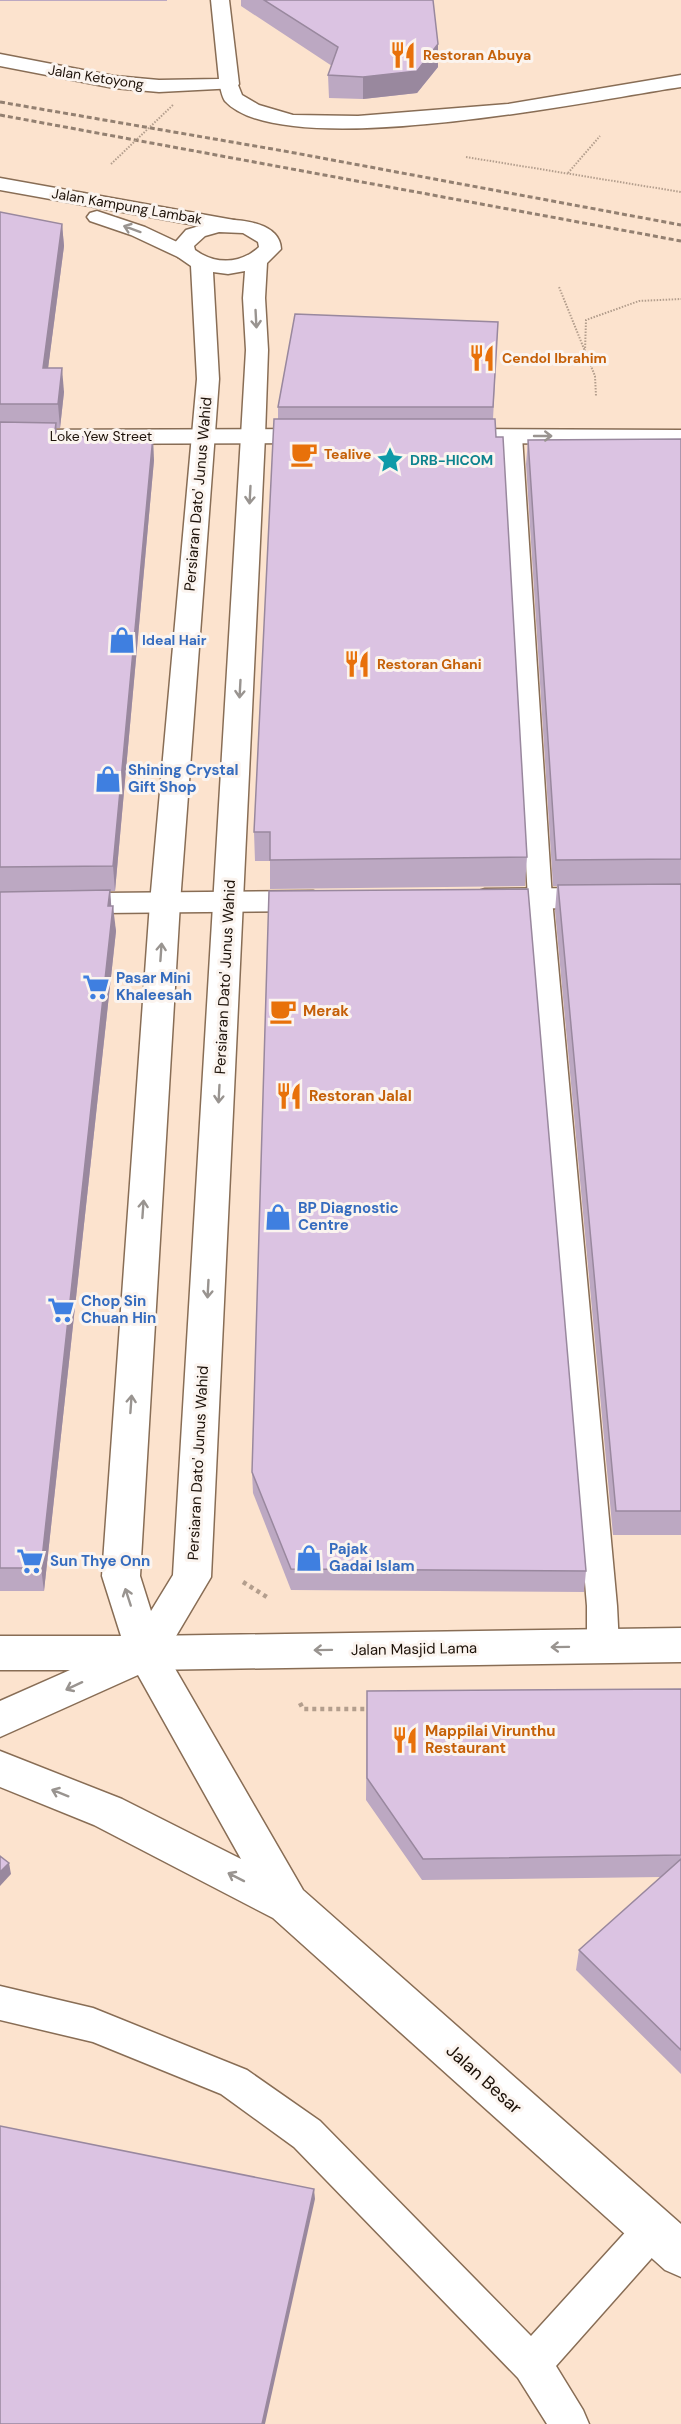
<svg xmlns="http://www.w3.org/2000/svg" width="681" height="2424" font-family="'DM Sans',sans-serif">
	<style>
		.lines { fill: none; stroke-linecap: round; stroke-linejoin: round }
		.lane-casing { stroke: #886d55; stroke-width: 3 }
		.street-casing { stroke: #886d55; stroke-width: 3 }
		.secondary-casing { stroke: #886d55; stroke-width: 3 }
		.path-far1 { stroke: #b39e8d; stroke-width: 2; stroke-dasharray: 1.5 1.5; stroke-linecap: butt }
		.path { stroke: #b39e8d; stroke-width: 4.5; stroke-dasharray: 4 4; stroke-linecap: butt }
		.lane { fill: #fff; fill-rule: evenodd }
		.street { fill: #fff; fill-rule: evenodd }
		.secondary { fill: #fff; fill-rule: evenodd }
		.rail { stroke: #938071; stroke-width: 3; stroke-dasharray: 5 3; stroke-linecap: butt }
		.path-bridge { stroke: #b39e8d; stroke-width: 2; stroke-dasharray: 1.5 1.5; stroke-linecap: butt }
		.wall { fill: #bca8c2 }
		.shaded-wall { fill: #99889e }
		.building { fill: #dbc3e2; stroke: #99889e; stroke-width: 1.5 }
		.oneway { stroke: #999490 }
		.labels { text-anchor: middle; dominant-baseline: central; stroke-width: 6; stroke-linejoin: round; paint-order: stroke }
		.far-food-label { font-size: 14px; font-weight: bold; fill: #c56008; stroke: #fbf4ef; text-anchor: start }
		.far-street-label { font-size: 14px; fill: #1c1108; stroke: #fbf4ef }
		.far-culture-label { font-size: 14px; font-weight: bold; fill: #0d838f; stroke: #fbf4ef; text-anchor: start }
		.far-shop-label { font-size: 14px; font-weight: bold; fill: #366cbe; stroke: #fbf4ef; text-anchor: start }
		.street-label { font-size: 15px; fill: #1c1108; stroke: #fbf4ef }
		.shop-label { font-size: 15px; font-weight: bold; fill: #366cbe; stroke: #fbf4ef; text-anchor: start }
		.food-label { font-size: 15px; font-weight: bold; fill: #c56008; stroke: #fbf4ef; text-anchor: start }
		.near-street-label { font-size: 18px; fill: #1c1108; stroke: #fbf4ef }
	</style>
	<rect width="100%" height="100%" fill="#fce3ce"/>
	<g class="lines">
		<defs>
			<g id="lane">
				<path d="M512,430L519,432L522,436L552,899L617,1606L619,1646L614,1656L603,1660L592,1656L587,1646V1606L528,899L502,436L505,432Z"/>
				<path d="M0,1986L93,2008L247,2070L320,2121L531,2336L640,2216L653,2210L666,2216L672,2229L666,2242L556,2366L583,2410L589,2424H547L518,2378L294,2147L221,2094L93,2042L0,2020Z"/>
			</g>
			<g id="street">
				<path d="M681,75V87C598,99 283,165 225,101C222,97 221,89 219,84L222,80H236L242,95L259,105L293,115L358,116L508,104Z"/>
				<path d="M0,178L234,220L241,222L244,226L241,230L234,232L0,190Z"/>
				<path d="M97,211L145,227L192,249L196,253L192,257L185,259L178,257L131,235L90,221L87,217L90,213Z"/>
				<path d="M319,429L327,431L331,436L327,441L319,443L0,444V430Z"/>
				<path d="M452,429L681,430V444L452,443L444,441L440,436L444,431Z"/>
				<path d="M681,887V907L485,909L475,906L470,899L475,892L485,889Z"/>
				<path d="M313,891L323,894L328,901L323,908L313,911L0,914V894Z"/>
				<path d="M681,1628V1662L146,1670L132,1665L127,1653L132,1641L146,1636Z"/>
			</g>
			<g id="secondary">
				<path d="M211,0H229L239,84L236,88L159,92L114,88L0,66V54L114,76L159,80L219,79Z"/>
				<path d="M219,220C239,219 280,222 281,249L267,263L265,298L268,350L265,436L211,1577L166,1653L303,1890L681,2224V2277L665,2270L273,1918L94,1825L0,1787V1751L122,1799L241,1859L138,1675L0,1737V1701L70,1670H0V1636H121L102,1576L150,903L197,379L191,266L178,257L172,246L186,230ZM219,232L243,233L258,242L259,247C241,264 215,265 195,250L194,246L205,236ZM245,271L243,298L246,350L241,436L173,1575L151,1611L140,1576L180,903L219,379L213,272L228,274Z"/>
			</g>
		</defs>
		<use href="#lane" class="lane-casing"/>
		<use href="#street" class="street-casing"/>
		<use href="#secondary" class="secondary-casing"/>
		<g class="path-far1">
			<path d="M466,157L681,192"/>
			<path d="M568,173L600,136"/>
			<path d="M559,287L595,376L596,396"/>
			<path d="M585,351L586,320L639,301L681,299"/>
		</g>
		<g class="path">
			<path d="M243,1582L270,1599"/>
			<path d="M300,1703L303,1709H370"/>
		</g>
		<use href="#lane" class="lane"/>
		<use href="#street" class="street"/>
		<use href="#secondary" class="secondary"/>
		<g class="rail">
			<path d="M0,102L284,151L681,225"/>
			<path d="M0,115L681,241"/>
		</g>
		<path class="path-bridge" d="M111,164L174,104"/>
	</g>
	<g class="wall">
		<rect x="0" y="0" width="167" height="1"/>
		<path d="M241,0H433L438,67L417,93L363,99L329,98L328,75L332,66L241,6Z"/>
		<path d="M0,212L62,224L64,246L48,368L64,392L60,428H56L57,437L154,460L115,891H110L111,906L116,931L44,1591H0Z"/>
		<path d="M498,322L493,419L527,857L525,886L270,889V861H255L254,832L278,419V407Z"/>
		<path d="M681,439V1535H613L555,911L557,886H553L526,464L528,440Z"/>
		<path d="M252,1472L586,1571L584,1592L291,1590L253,1493Z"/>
		<path d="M681,1689V2074L576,1970L579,1950L662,1877L422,1880L366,1800L367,1691Z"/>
	</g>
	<g class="shaded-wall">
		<path d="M438,44V67L417,93L363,99V77Z"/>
		<path d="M62,224L64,246L45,392L43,368Z"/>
		<path d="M62,368L64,392L60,428L58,404Z"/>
		<path d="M56,423L58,446L54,437Z"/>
		<path d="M153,436L154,460L115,891L113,866Z"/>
		<path d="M110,890L112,915L108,906Z"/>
		<path d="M113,906L116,931L44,1591L41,1568Z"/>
		<path d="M9,1863L11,1874L0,1886V1872Z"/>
		<path d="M314,2189L315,2199L265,2424H262Z"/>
	</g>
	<g class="building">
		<path d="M264,0H433L438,44L417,71L363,77L328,75L338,47Z"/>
		<path d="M0,212L62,224L43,368H62L58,404H0Z"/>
		<path d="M295,314L498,322L493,407H278Z"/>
		<path d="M274,419H495L496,437H503L527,857L270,860V832H254Z"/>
		<path d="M0,422L56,423L54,437L153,436L113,866L0,867Z"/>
		<path d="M681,439V859L556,860L528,440Z"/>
		<path d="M681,884V1511H616L558,885Z"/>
		<path d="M528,889L586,1571L291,1569L252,1472L269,891Z"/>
		<path d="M110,890L108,906H113L41,1568H0V892Z"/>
		<path d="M681,1689V1855L423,1859L367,1778V1691Z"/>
		<path d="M0,1856L9,1863L0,1872Z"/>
		<path d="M681,1859V2050L579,1950Z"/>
		<path d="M0,2126L314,2189L262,2424H0Z"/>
	</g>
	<defs><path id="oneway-shaft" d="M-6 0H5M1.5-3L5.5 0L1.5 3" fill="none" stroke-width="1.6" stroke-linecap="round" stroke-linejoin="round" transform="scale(1.5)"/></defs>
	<g class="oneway">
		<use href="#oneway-shaft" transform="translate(132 229) rotate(-160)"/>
		<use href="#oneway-shaft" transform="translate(256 319) rotate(87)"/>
		<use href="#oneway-shaft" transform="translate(543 436)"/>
		<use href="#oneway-shaft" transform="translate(250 495) rotate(93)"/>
		<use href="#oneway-shaft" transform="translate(240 689) rotate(93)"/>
		<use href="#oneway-shaft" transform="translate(161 952) rotate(-86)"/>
		<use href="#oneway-shaft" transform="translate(219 1094) rotate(93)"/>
		<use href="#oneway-shaft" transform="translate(143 1209) rotate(-86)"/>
		<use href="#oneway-shaft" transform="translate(208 1289) rotate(93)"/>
		<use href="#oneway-shaft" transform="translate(131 1404) rotate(-86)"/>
		<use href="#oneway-shaft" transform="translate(128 1597) rotate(-108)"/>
		<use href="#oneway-shaft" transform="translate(560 1647) rotate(179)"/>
		<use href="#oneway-shaft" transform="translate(323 1650) rotate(179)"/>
		<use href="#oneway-shaft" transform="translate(74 1686) rotate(155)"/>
		<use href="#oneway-shaft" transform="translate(60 1793) rotate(-158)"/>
		<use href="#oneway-shaft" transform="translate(236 1877) rotate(-153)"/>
	</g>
	<defs>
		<symbol id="restaurant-bare" viewBox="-9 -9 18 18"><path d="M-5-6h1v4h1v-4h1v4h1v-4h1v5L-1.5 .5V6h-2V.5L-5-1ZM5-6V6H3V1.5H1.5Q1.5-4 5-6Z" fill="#e8710a" stroke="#fbf4ef" stroke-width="2.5" paint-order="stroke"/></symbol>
		<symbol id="cafe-bare" viewBox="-9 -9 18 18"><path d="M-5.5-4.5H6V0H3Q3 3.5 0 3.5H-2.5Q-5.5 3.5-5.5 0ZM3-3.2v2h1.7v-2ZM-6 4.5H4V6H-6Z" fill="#e8710a" stroke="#fbf4ef" stroke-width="2.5" paint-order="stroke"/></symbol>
		<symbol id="sight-bare" viewBox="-9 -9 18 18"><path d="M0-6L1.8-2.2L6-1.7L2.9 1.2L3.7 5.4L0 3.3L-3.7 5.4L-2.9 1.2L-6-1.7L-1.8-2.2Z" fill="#0f9aa8" stroke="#fbf4ef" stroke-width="2.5" paint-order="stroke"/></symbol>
		<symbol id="shop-bare" viewBox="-9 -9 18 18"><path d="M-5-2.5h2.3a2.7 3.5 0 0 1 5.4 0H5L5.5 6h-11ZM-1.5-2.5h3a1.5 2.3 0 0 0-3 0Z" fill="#3f7fe0" stroke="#fbf4ef" stroke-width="2.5" paint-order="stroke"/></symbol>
		<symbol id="supermarket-bare" viewBox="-9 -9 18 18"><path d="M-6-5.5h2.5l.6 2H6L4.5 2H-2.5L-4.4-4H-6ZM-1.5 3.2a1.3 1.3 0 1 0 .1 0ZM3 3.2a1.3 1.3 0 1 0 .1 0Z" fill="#3f7fe0" stroke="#fbf4ef" stroke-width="2.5" paint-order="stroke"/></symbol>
	</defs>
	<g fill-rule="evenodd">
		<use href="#restaurant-bare" x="384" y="36" width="38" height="38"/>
		<use href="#restaurant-bare" x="463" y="339" width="38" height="38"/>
		<use href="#cafe-bare" x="285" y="435" width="38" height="38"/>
		<use href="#sight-bare" x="371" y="441" width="38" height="38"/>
		<use href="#shop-bare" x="103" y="621" width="38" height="38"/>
		<use href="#restaurant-bare" x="338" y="645" width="38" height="38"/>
		<use href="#shop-bare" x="89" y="760" width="38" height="38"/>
		<use href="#supermarket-bare" x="77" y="968" width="38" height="38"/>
		<use href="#cafe-bare" x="264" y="992" width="38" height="38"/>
		<use href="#restaurant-bare" x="270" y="1077" width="38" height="38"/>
		<use href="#shop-bare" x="259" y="1198" width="38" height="38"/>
		<use href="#supermarket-bare" x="42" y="1291" width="38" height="38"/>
		<use href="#shop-bare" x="290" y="1539" width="38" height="38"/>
		<use href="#supermarket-bare" x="11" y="1542" width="38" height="38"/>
		<use href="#restaurant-bare" x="386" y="1721" width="38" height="38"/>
	</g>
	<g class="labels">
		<g class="far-food-label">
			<text x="423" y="55">Restoran Abuya</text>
			<text x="502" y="358">Cendol Ibrahim</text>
			<text x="324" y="454">Tealive</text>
			<text x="377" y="664">Restoran Ghani</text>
		</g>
		<g class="far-street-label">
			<text transform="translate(96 77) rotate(9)">Jalan Ketoyong</text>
			<text transform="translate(127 206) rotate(10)">Jalan Kampung Lambak</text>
			<text x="101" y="436">Loke Yew Street</text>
		</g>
		<g class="far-culture-label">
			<text x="410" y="460">DRB-HICOM</text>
		</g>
		<g class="far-shop-label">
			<text x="142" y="640">Ideal Hair</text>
		</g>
		<g class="street-label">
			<text transform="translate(198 494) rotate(-85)">Persiaran Dato' Junus Wahid</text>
			<text transform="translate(225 977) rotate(-87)">Persiaran Dato' Junus Wahid</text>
			<text transform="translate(198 1463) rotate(-87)">Persiaran Dato' Junus Wahid</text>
			<text transform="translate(414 1649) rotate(-1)">Jalan Masjid Lama</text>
		</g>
		<g class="shop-label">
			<text x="128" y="770">Shining Crystal<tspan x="128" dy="17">Gift Shop</tspan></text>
			<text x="116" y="978">Pasar Mini<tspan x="116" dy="17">Khaleesah</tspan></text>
			<text x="298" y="1208">BP Diagnostic<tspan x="298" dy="17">Centre</tspan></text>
			<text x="81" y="1301">Chop Sin<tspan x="81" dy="17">Chuan Hin</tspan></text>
			<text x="329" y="1549">Pajak<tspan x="329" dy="17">Gadai Islam</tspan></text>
			<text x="50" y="1561">Sun Thye Onn</text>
		</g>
		<g class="food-label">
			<text x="303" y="1011">Merak</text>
			<text x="309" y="1096">Restoran Jalal</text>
			<text x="425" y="1731">Mappilai Virunthu<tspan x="425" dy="17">Restaurant</tspan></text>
		</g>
		<g class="near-street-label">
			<text transform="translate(484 2079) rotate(42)">Jalan Besar</text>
		</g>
	</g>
</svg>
